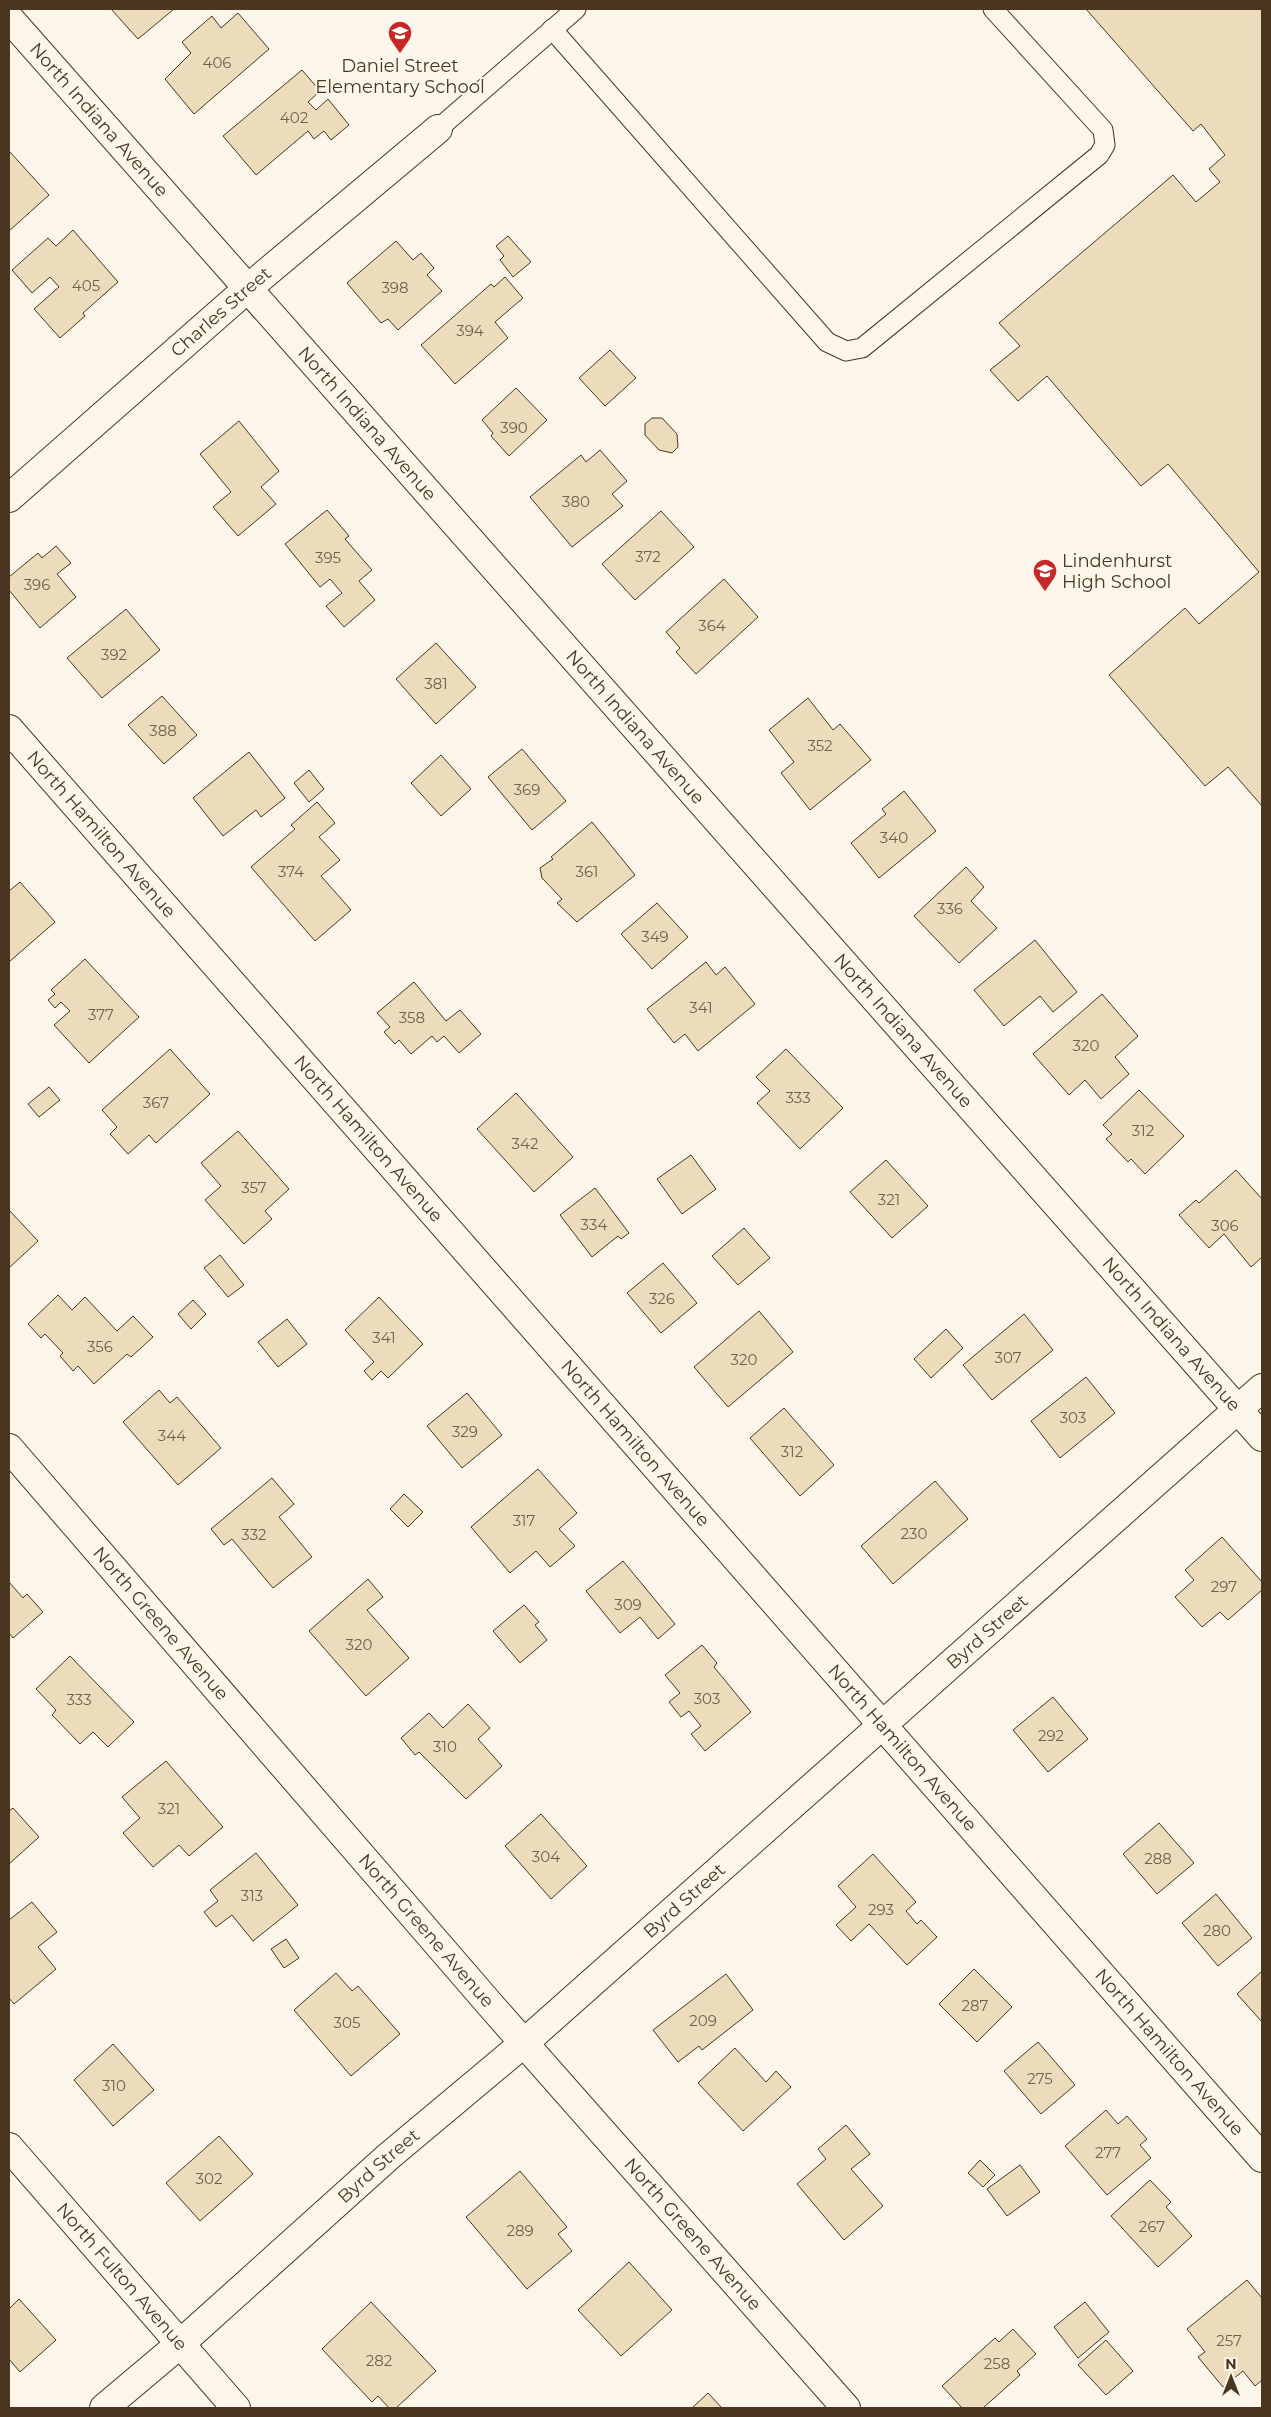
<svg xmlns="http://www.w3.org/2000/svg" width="1271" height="2417" font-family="Montserrat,sans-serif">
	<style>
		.building { fill: #ecdcbc; stroke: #4a3520 }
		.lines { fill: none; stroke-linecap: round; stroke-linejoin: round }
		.lane-casing { stroke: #4a3520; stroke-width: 21 }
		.street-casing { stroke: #4a3520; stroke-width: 30 }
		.lane { stroke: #fbf6e9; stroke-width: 19 }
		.street { stroke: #fbf6e9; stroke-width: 28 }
		.labels { text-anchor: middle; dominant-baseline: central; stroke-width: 4; stroke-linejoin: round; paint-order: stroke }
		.number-label { font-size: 15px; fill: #725f47 }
		.poi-label { font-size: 18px; fill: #4a3520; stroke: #fbf6e9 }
		.street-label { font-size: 18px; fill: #4a3520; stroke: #fbf6e9 }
	</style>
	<rect width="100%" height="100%" fill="#fbf6e9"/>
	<g class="building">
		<path d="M111,9H174L138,39Z"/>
		<path d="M1086,9H1262V806L1228,767L1205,786L1109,675L1185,608L1199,624L1259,572L1168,464L1141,486L1047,376L1018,401L990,370L1020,346L999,323L1173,175L1196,202L1220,182L1209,169L1225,155L1201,124L1193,131Z"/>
		<path d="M238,13L269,49L194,114L165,79L191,53L182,42L212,16L221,28Z"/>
		<path d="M302,70L320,91L308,102L316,110L328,99L349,125L331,140L324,131L314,139L308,131L256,175L223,136Z"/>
		<path d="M10,152L49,195L9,231V153Z"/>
		<path d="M73,230L118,282L83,313L85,316L60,338L34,309L59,287L50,277L32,293L12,270L48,238L56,246Z"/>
		<path d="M508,236L531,262L513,277L500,260L504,256L496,246Z"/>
		<path d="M396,241L413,260L421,253L434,268L427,275L442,291L398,330L388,319L381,323L347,283Z"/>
		<path d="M505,277L523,298L495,322L508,338L455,384L421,345L491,284L494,287Z"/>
		<path d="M610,350L636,378L605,406L579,378Z"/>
		<path d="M516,388L547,420L509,456L491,436L493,433L482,420Z"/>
		<path d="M652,418H662L677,434L678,447L672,453L659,450L645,435V424Z"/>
		<path d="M239,421L279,471L261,487L276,504L238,536L213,507L231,492L200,454Z"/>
		<path d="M600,450L627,481L612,494L623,506L572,547L530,497L581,455L586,462Z"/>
		<path d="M327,510L349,536L345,539L372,570L359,581L375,600L344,627L326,606L342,593L330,579L320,587L285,544Z"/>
		<path d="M661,511L694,547L635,600L602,564Z"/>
		<path d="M56,546L71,563L57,574L76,597L40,628L9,590V577L38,553L42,558Z"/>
		<path d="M724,579L758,617L696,674L676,652L680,648L666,632Z"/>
		<path d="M126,609L160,650L102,698L67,658Z"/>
		<path d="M436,643L476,687L436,724L396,679Z"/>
		<path d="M162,696L197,735L164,764L128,725Z"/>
		<path d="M808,698L833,730L840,724L871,760L810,810L781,773L794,762L769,730Z"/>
		<path d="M522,749L566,801L532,830L488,777Z"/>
		<path d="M249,752L285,798L261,817L256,810L223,836L193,798Z"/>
		<path d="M441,755L471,789L441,816L411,783Z"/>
		<path d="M309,770L324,789L309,802L294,783Z"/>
		<path d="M904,791L936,831L879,878L851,843L886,814L882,809Z"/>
		<path d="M317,802L335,823L319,837L340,860L321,876L351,910L315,941L251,867L295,829L291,825Z"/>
		<path d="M592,822L635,875L577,922L557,903L562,899L542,878L540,868L553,859L551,857Z"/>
		<path d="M966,867L984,887L971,901L997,928L959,963L914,916Z"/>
		<path d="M20,882L55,922L9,962V891Z"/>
		<path d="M657,903L688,937L652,969L621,934Z"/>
		<path d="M1035,940L1077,992L1053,1012L1040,996L1004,1026L974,990Z"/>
		<path d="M85,959L139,1017L89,1063L54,1025L70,1011L61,1002L55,1008L48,1000L55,994L51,990Z"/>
		<path d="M706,962L716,975L725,967L755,1004L698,1051L685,1034L674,1043L647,1009Z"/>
		<path d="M414,982L446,1021L460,1010L481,1034L459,1053L444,1036L437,1042L432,1036L411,1054L399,1040L395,1044L384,1032L390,1027L377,1013Z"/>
		<path d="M1102,994L1138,1036L1115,1057L1129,1074L1101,1099L1085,1080L1069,1095L1033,1054Z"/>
		<path d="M170,1049L210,1094L156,1143L149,1135L128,1154L110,1134L117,1127L102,1110Z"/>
		<path d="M786,1049L843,1108L800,1149L757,1103L770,1091L756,1077Z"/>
		<path d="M49,1087L60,1100L39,1117L28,1104Z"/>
		<path d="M1139,1090L1184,1136L1145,1174L1131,1159L1128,1162L1106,1139L1112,1134L1103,1125Z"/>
		<path d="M516,1093L573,1157L534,1192L477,1129Z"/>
		<path d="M238,1131L289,1189L265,1211L272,1219L244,1244L205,1200L221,1186L201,1163Z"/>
		<path d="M691,1155L716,1189L682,1214L657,1179Z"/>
		<path d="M886,1160L928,1206L892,1238L850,1192Z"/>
		<path d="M1236,1170L1262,1199V1257L1251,1267L1224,1234L1209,1248L1179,1215L1196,1200L1199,1203Z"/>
		<path d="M595,1188L629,1233L621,1239L618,1236L592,1257L560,1215Z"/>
		<path d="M9,1210L38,1241L9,1268Z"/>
		<path d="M744,1228L770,1258L738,1285L712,1256Z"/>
		<path d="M220,1255L244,1285L228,1297L204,1268Z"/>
		<path d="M663,1263L697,1303L661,1333L627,1293Z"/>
		<path d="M58,1295L72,1310L85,1297L117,1331L133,1316L153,1337L131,1357L127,1354L94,1384L78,1366L73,1371L60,1356L63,1353L45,1334L41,1338L28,1324Z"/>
		<path d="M379,1297L423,1344L388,1378L381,1371L372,1380L364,1371L374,1362L345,1330Z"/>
		<path d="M193,1300L206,1314L191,1329L178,1314Z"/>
		<path d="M759,1311L793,1352L728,1407L694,1367Z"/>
		<path d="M1024,1314L1053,1350L992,1400L963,1365Z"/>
		<path d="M287,1319L307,1344L278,1367L258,1342Z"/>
		<path d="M946,1329L963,1348L931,1378L914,1359Z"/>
		<path d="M1086,1377L1115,1413L1060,1458L1031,1421Z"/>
		<path d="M159,1390L170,1403L177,1397L221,1448L178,1485L123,1422Z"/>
		<path d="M467,1393L502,1435L462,1468L427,1426Z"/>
		<path d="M784,1408L834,1465L800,1496L750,1438Z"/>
		<path d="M538,1469L577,1513L559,1529L575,1546L550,1567L536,1551L510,1573L471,1527Z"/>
		<path d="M272,1478L294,1504L279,1517L312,1557L273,1588L232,1539L224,1545L211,1529Z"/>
		<path d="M935,1481L968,1519L893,1584L861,1546Z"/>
		<path d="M404,1494L423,1512L408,1527L390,1509Z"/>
		<path d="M1222,1537L1262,1582V1590L1228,1620L1220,1612L1202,1627L1175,1597L1194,1580L1185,1570Z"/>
		<path d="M623,1561L675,1624L658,1639L640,1617L620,1633L586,1591Z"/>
		<path d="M368,1579L383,1597L367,1610L409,1658L366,1696L309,1631Z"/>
		<path d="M9,1582L23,1598L27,1594L43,1612L13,1638L9,1633Z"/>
		<path d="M524,1605L539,1622L535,1625L547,1640L520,1663L493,1631Z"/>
		<path d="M702,1645L717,1663L714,1667L751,1712L705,1751L691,1734L701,1726L689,1711L681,1717L669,1702L680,1693L665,1675Z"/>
		<path d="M70,1656L134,1722L108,1747L93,1732L80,1744L52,1715L56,1710L36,1689Z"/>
		<path d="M1053,1697L1088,1739L1048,1772L1013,1730Z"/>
		<path d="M468,1704L490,1728L478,1739L502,1766L466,1799L419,1752L415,1755L401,1738L429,1713L443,1728Z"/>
		<path d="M166,1761L223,1827L189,1856L179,1845L153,1867L123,1833L140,1818L122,1797Z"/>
		<path d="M13,1808L39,1837L9,1864V1811Z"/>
		<path d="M541,1814L587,1866L551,1899L505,1846Z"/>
		<path d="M1159,1823L1194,1863L1157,1894L1123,1854Z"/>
		<path d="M256,1853L298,1905L253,1941L232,1915L216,1927L204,1912L218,1901L210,1890Z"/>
		<path d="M873,1854L916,1902L906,1911L917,1924L921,1920L937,1937L907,1965L869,1924L851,1941L836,1925L856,1907L838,1886Z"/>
		<path d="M1216,1894L1252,1938L1218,1966L1182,1923Z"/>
		<path d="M32,1902L57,1932L38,1947L56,1969L14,2004L9,1998V1920Z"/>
		<path d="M286,1939L299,1958L284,1968L271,1949Z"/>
		<path d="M974,1969L1012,2007L977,2042L939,2004Z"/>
		<path d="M1262,1971V2022L1237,1994Z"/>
		<path d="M336,1973L352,1991L358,1986L400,2034L351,2076L294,2010Z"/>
		<path d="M726,1974L753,2010L702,2050L699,2046L678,2062L653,2030Z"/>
		<path d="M1038,2042L1075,2085L1041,2114L1004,2071Z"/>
		<path d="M113,2044L154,2090L113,2126L74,2080Z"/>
		<path d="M735,2048L766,2082L776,2071L791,2087L743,2131L698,2083Z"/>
		<path d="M1106,2110L1118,2124L1127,2116L1147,2139L1140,2145L1151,2158L1107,2195L1065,2146Z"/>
		<path d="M846,2125L870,2154L851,2169L883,2206L844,2240L797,2184L826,2159L818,2149Z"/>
		<path d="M219,2136L253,2174L200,2221L166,2183Z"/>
		<path d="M980,2160L995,2175L983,2187L968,2173Z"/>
		<path d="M1020,2165L1040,2192L1007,2216L987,2189Z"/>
		<path d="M520,2171L567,2227L558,2234L572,2251L527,2289L466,2217Z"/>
		<path d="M1150,2180L1171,2202L1166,2207L1192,2236L1158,2267L1111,2216Z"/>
		<path d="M629,2262L672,2310L621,2356L578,2310Z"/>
		<path d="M1247,2280L1262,2298V2380L1255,2386L1243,2371L1223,2387L1198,2357L1205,2352L1187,2329Z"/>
		<path d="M19,2299L56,2340L20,2372L9,2359V2309Z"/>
		<path d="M371,2302L436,2371L396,2408H389L378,2396L372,2402L322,2349Z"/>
		<path d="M1085,2302L1109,2332L1078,2358L1054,2327Z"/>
		<path d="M1013,2329L1036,2354L1017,2371L1020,2375L983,2408H962L942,2386L995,2338L999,2342Z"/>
		<path d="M1106,2340L1133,2371L1106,2395L1078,2365Z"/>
		<path d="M708,2393L722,2408H692Z"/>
	</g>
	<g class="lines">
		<defs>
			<g id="lane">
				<path d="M552,29L827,342L846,351L862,348L1099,155L1105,145L1103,130L993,9"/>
				<path d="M438,129L576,9"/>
			</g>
			<g id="street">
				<path id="s1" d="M9,18L1262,1437"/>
				<path id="s2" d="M9,498L247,289L438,129"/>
				<path id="s3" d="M9,729L1262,2158"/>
				<path id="s4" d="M9,1448L493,2008L846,2408"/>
				<path id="s5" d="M9,2147L236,2408"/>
				<path id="s6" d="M104,2408L180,2344L389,2156L524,2043L1262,1388"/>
			</g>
		</defs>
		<use href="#lane" class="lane-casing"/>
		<use href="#street" class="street-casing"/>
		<use href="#lane" class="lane"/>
		<use href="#street" class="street"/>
	</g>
	<defs>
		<symbol id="school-pin" viewBox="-11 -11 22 30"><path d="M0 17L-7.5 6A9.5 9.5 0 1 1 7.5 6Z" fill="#c62828" stroke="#fbf6e9"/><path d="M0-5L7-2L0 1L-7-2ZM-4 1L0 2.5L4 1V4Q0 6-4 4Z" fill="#fff"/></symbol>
	</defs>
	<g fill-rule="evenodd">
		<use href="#school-pin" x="386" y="19" width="28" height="38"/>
		<use href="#school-pin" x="1031" y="557" width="28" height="38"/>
	</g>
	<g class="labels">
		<g class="number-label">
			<text x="217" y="62">406</text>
			<text x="294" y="117">402</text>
			<text x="86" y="285">405</text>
			<text x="395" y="287">398</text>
			<text x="470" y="330">394</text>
			<text x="514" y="427">390</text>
			<text x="576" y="501">380</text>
			<text x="648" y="556">372</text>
			<text x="328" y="557">395</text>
			<text x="37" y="584">396</text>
			<text x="712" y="625">364</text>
			<text x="114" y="654">392</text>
			<text x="436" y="683">381</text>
			<text x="163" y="730">388</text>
			<text x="820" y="745">352</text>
			<text x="527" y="789">369</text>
			<text x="894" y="837">340</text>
			<text x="291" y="871">374</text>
			<text x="587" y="871">361</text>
			<text x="950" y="908">336</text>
			<text x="655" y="936">349</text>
			<text x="701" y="1007">341</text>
			<text x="101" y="1014">377</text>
			<text x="412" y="1017">358</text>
			<text x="1086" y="1045">320</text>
			<text x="798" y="1097">333</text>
			<text x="156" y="1102">367</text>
			<text x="1143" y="1130">312</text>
			<text x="525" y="1143">342</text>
			<text x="254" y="1187">357</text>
			<text x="889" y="1199">321</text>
			<text x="594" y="1224">334</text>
			<text x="1225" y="1225">306</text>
			<text x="662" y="1298">326</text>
			<text x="384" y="1337">341</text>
			<text x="100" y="1346">356</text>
			<text x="1008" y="1357">307</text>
			<text x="744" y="1359">320</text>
			<text x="1073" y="1417">303</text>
			<text x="465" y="1431">329</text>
			<text x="172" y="1435">344</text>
			<text x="792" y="1451">312</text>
			<text x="524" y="1520">317</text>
			<text x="914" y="1533">230</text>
			<text x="254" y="1534">332</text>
			<text x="1224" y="1586">297</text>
			<text x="628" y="1604">309</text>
			<text x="359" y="1644">320</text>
			<text x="707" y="1698">303</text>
			<text x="79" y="1699">333</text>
			<text x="1051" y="1735">292</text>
			<text x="445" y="1746">310</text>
			<text x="169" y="1808">321</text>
			<text x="546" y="1856">304</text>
			<text x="1158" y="1858">288</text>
			<text x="252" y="1895">313</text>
			<text x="881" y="1909">293</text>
			<text x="1217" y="1930">280</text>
			<text x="975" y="2005">287</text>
			<text x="703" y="2020">209</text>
			<text x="347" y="2022">305</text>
			<text x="1040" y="2078">275</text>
			<text x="114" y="2085">310</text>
			<text x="1108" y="2152">277</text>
			<text x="209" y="2178">302</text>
			<text x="1152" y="2226">267</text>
			<text x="520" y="2230">289</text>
			<text x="1229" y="2340">257</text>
			<text x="379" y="2360">282</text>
			<text x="997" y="2363">258</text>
		</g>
		<g class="poi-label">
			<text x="400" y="66">Daniel Street<tspan x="400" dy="21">Elementary School</tspan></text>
			<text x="1062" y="561" text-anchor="start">Lindenhurst<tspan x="1062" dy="21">High School</tspan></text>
		</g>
		<g class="street-label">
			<text stroke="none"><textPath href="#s1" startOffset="136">North Indiana Avenue</textPath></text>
			<text stroke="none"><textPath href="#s2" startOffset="282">Charles Street</textPath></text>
			<text stroke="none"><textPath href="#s1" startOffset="541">North Indiana Avenue</textPath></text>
			<text stroke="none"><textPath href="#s1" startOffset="946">North Indiana Avenue</textPath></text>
			<text stroke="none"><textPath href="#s3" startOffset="140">North Hamilton Avenue</textPath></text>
			<text stroke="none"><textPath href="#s1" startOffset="1351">North Indiana Avenue</textPath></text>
			<text stroke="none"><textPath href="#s3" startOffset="545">North Hamilton Avenue</textPath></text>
			<text stroke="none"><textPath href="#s1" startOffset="1756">North Indiana Avenue</textPath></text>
			<text stroke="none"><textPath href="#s3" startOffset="950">North Hamilton Avenue</textPath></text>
			<text stroke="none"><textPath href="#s4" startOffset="232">North Greene Avenue</textPath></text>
			<text stroke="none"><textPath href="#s6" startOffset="1176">Byrd Street</textPath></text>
			<text stroke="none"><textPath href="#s3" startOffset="1355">North Hamilton Avenue</textPath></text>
			<text stroke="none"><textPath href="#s6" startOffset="771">Byrd Street</textPath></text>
			<text stroke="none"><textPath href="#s4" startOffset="638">North Greene Avenue</textPath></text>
			<text stroke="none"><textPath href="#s3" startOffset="1760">North Hamilton Avenue</textPath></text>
			<text stroke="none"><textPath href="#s6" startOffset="366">Byrd Street</textPath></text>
			<text stroke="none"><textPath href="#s4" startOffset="1042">North Greene Avenue</textPath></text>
			<text stroke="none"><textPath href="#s5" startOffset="172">North Fulton Avenue</textPath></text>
		</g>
	</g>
	<rect width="1271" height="2417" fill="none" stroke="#4a3520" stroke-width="20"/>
	<g transform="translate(1231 2377)" stroke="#fbf6e9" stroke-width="4" paint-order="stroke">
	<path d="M0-4L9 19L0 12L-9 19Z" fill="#4a3520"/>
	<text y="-8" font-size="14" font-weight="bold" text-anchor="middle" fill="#4a3520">N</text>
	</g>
</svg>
